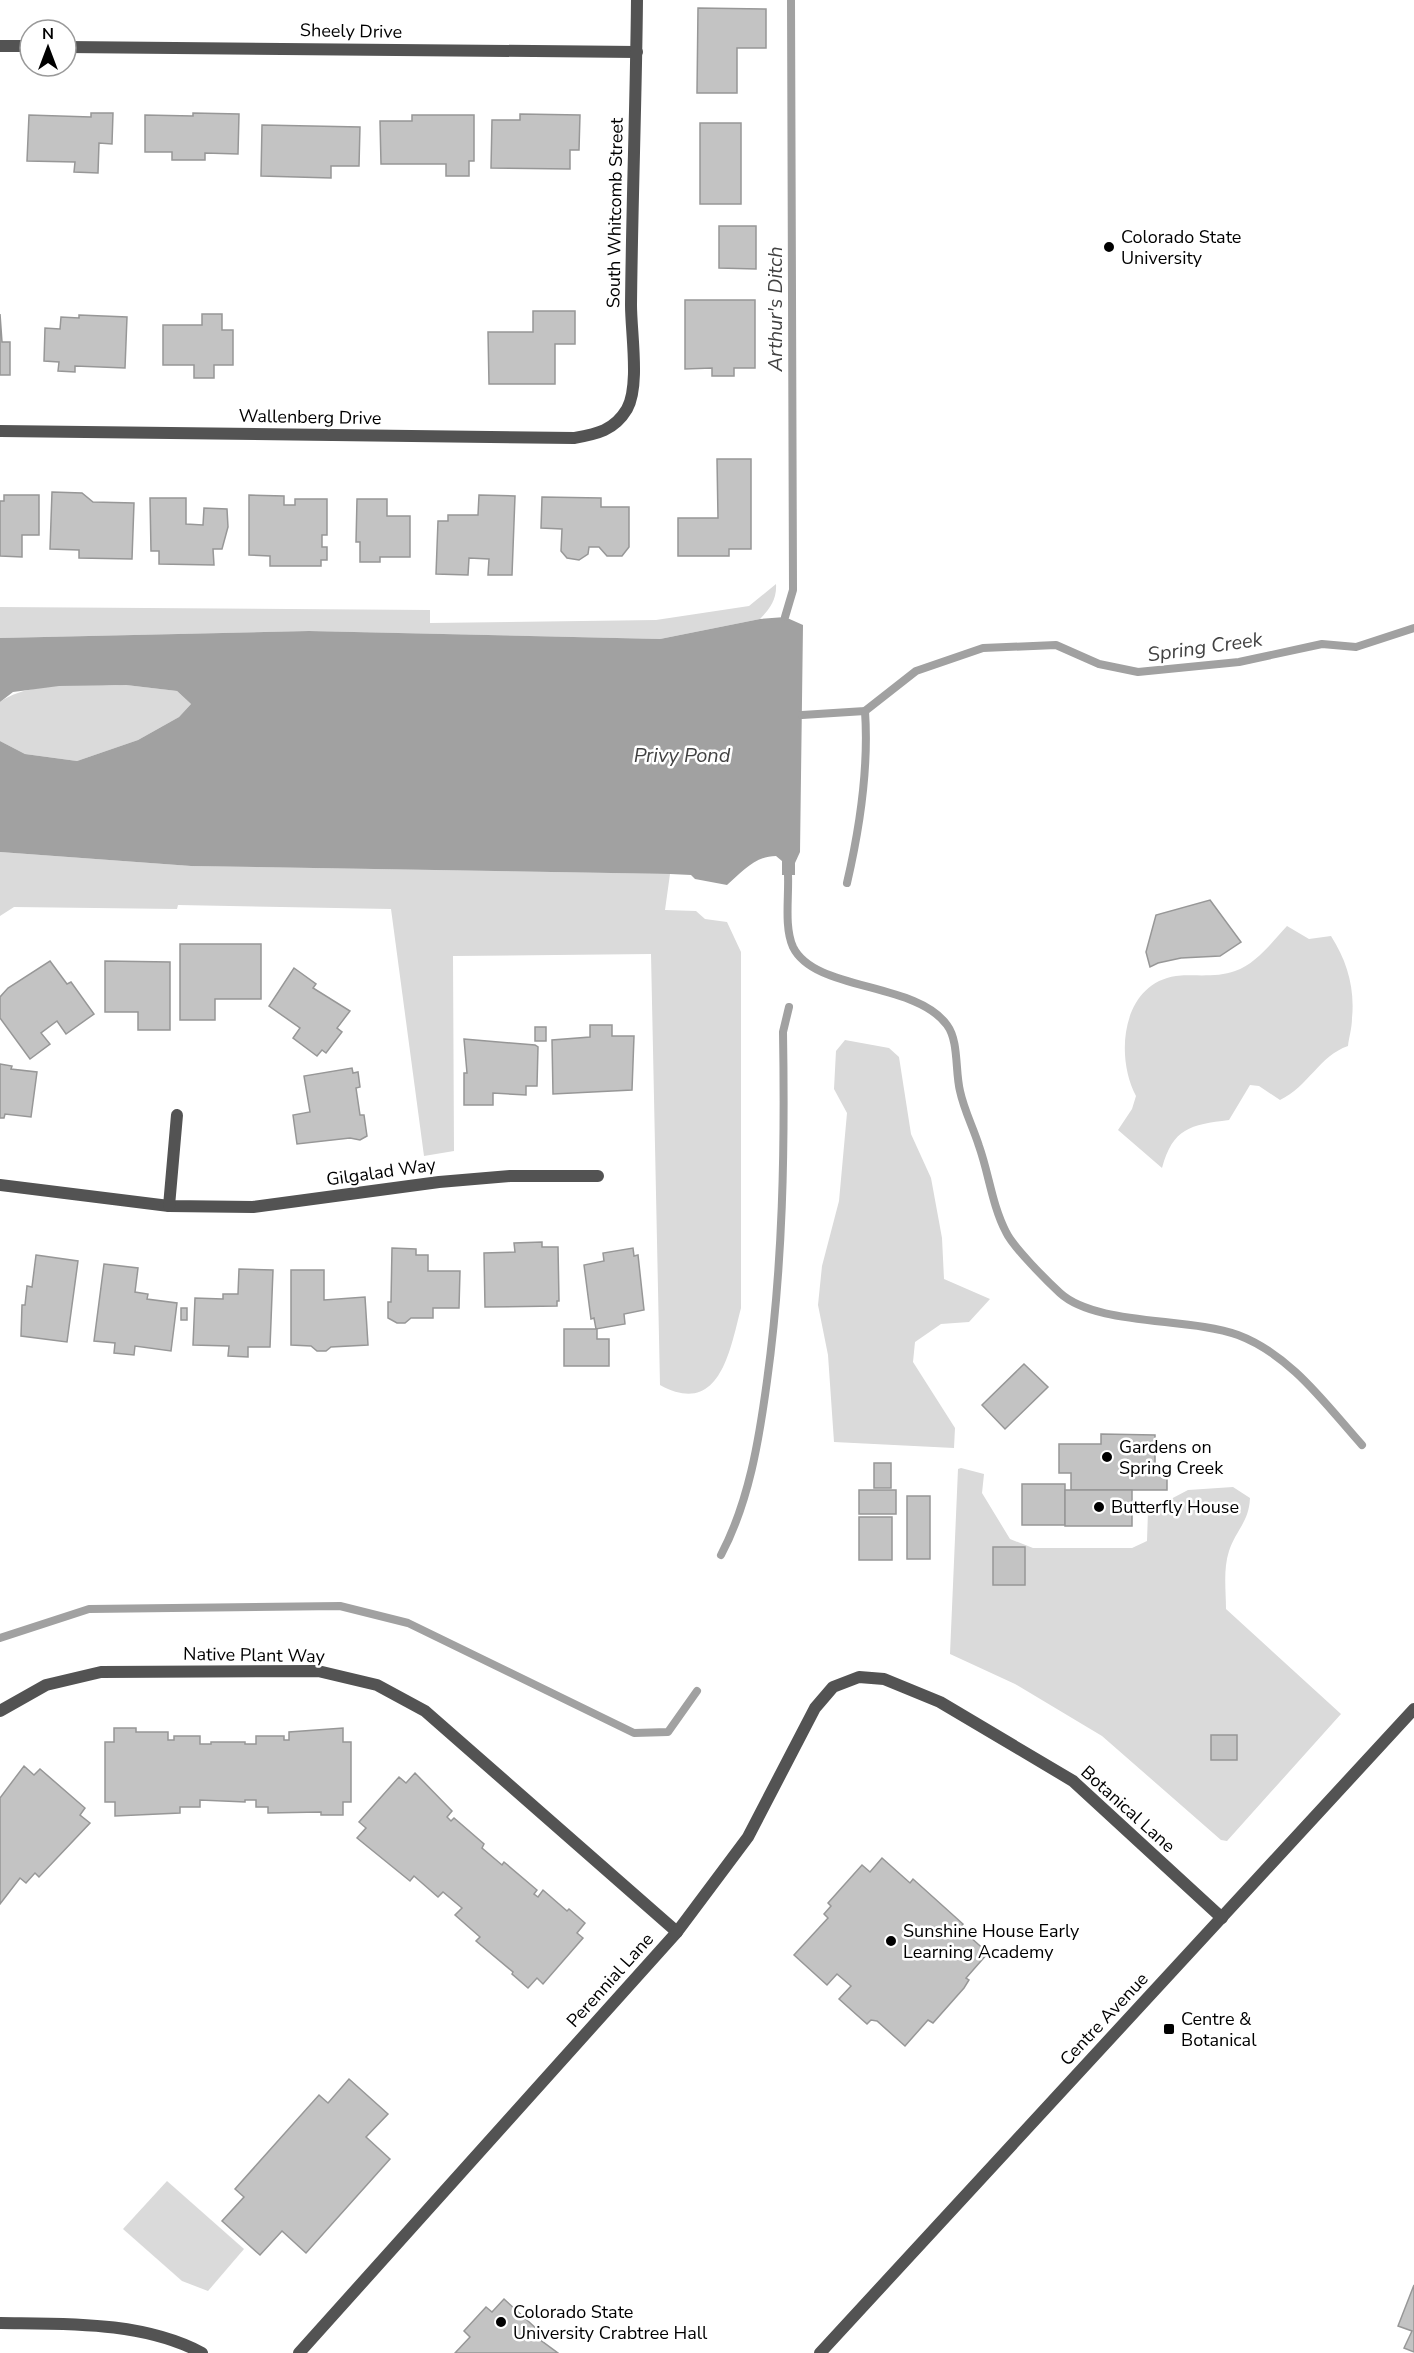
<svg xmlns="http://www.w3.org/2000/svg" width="1414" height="2353" font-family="'Nunito Sans',sans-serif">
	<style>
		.green { fill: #dadada }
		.water { fill: #a1a1a1 }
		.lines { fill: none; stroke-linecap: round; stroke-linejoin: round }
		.stream { stroke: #a1a1a1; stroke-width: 8 }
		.building { fill: #c3c3c3; stroke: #979797; stroke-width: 1.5 }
		.minor { stroke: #535353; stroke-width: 12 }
		.tertiary { stroke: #535353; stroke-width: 12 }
		.poi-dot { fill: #000; stroke: #fff; stroke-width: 2 }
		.labels { text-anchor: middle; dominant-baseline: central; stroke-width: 5; stroke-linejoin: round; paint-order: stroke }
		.street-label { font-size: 18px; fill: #000; stroke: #fff }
		.poi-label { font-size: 18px; fill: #000; stroke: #fff; text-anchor: start }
		.water-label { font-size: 20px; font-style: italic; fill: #424242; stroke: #fff }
	</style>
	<rect width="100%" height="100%" fill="#fff"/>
	<g class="green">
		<path d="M776,584C777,599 770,609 760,619L660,639L309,631L0,638V607L430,610V623L656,620L749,606Z"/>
		<path d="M126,685L177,691L191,704L179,717L138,740L77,761L25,754L0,741V702C30,680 89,686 126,685Z"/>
		<path d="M0,852L191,866L670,874L665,910L696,911L705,919L727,922L741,952V1308C730,1350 720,1418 660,1385L651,954L453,956L454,1151L424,1156L391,909L178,905L177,909L14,907L0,916Z"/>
		<path d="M1287,926L1309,939L1331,936C1347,961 1355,988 1352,1018C1352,1028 1349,1037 1348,1046C1319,1056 1308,1087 1280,1100L1259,1086L1250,1085L1229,1120C1190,1125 1173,1128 1162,1168L1118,1130L1132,1109L1136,1096C1115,1057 1121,984 1176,976C1195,974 1217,978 1235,971C1256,964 1272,942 1287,926Z"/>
		<path d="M845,1040L889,1048L899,1057L911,1134L931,1178L942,1238L944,1279L990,1299L969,1322L941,1324L915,1342L913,1362L955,1428L954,1448L834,1442L828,1355L818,1305L822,1266L839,1201L847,1113L834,1089L836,1051Z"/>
		<path d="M961,1468L984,1474L982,1493L1010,1539L1033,1548H1132L1147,1541L1148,1511L1188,1490L1233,1487L1250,1498C1249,1522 1236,1530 1229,1551C1223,1569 1226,1591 1226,1609L1341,1714L1227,1841L1221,1840L1102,1736L1015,1684L950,1654L958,1469Z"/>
		<path d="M167,2181L244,2249L208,2291L182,2281L123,2229Z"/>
	</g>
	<path class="water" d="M785,617L803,625L800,852L795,863V875H782V861L776,856C755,856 742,872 727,885L695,879L691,875L670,874L191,866L0,852V741L25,754L77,761L138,740L179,717L191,704L177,691L126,685L59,686L13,692L0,702V638L309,631L660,639L760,619Z"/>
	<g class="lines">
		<g class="stream">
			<path d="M785,617L793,590L791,0"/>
			<path d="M802,715L865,711L916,671L983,648L1056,645L1099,664L1138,672L1239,662L1322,644L1356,647L1414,628"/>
			<path d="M788,875C789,897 784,927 793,947C815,992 915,981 947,1025C959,1041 955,1071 960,1091C964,1110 973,1127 979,1146C989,1174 992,1205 1006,1232C1013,1247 1047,1281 1060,1293C1096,1326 1189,1317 1238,1335C1291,1355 1326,1405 1362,1445"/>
			<path d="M847,883C860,827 869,769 865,711"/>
			<path d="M721,1555C749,1502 759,1440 767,1381C783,1265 785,1149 783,1032L789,1007"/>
			<path d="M0,1638L89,1609L340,1606L408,1623L634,1733L668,1732L697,1691"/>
		</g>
	</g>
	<g class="building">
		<path d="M698,8L766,9V48H737V93H697Z"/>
		<path d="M91,113H113L112,144L99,143L98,173L74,172L75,162L27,161L29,115L91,117Z"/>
		<path d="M193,113L239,114L238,154L205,153V160H172V152H145V115L193,116Z"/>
		<path d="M520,114L580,115L579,150H570V169L491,168L492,120H520Z"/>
		<path d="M412,115H474V161H469V176H446V164H381L380,121H412Z"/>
		<rect x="700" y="123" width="41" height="81"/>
		<path d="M262,125L360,127L359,166H331V178L261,176Z"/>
		<path d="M719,226H756V269L719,268Z"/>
		<path d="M685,300H755V368H734V376H712V368L685,369Z"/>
		<path d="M533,311H575V344H555V384H489L488,332H533Z"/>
		<path d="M0,314L2,342H10V375H0Z"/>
		<path d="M202,314H222V330H233V365H214V378H194V365H163V325H202Z"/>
		<path d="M79,315L127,317L125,368L75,366V372L58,371L59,362L44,361L45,328L60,329L61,317L79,318Z"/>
		<path d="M717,459H751V549H729V556H678V518H718Z"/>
		<path d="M52,492L82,493L93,502L134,503L132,559L79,558V550L50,549Z"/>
		<path d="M4,495H39V535H22V557L0,556V501H4Z"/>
		<path d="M249,495L284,496V505H295V499H327V535H322V547H327V560H321V566H270V556L249,555Z"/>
		<path d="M479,495L515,496L512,575H488L489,559L469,558L468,575L436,574L438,521H448V515H478Z"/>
		<path d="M542,497L601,498V507H629V547L622,556H607L599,547H589L588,554L579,560L567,558L561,551L562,529L541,528Z"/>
		<path d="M150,498H186V524L203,525L204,508L227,509L228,527L222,549H213L214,565L159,564V551H151Z"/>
		<path d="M357,499H387V516H410V557H380V562H360V542H356Z"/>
		<path d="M1210,900L1241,942L1220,956L1181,958L1158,963L1150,967L1146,952L1156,915Z"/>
		<path d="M180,944H261V999H215V1020H180Z"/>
		<path d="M50,961L67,984L71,982L94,1014L66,1034L57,1021L41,1033L50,1044L30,1059L0,1018V997L8,988Z"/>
		<path d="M105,961L170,962V1030H138V1012H105Z"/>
		<path d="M294,968L316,984L313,988L350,1011L337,1028L342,1032L326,1053L322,1050L317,1056L293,1038L300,1028L269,1006Z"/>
		<path d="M590,1025H612V1036H634L632,1090L553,1094L552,1040L590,1037Z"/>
		<rect x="535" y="1027" width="11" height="14"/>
		<path d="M464,1039L535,1045L538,1047L537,1086H526V1095L493,1093V1105H464V1073H467Z"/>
		<path d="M0,1064L12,1066L11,1069L37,1072L31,1117L5,1114L4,1118H0Z"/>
		<path d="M352,1068L353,1073L358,1072L360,1087L356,1088L360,1115H364L367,1136L360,1140L350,1138L297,1144L293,1115L310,1112L304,1076Z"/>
		<path d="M542,1242V1247H558L559,1301H557V1306L485,1307L484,1253L515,1252L514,1243Z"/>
		<path d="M392,1248L416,1249V1255H428V1271H460L459,1308H433V1318H411L405,1323H397L388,1318V1302H391Z"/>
		<path d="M633,1248L634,1256L638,1255L644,1310L624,1314L625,1324L596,1329L594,1318L591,1319L584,1265L604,1261L603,1253Z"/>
		<path d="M36,1255L78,1261L67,1342L21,1336L22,1305H25L27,1286L32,1287Z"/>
		<path d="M104,1264L138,1268L135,1292L148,1294L147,1299L177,1303L171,1351L135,1346L134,1355L114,1353L115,1343L94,1341Z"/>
		<path d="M239,1269L273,1270L270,1347H248V1357L228,1356L229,1346L193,1345L195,1298L223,1299V1294H238Z"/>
		<path d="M291,1270H324V1300L365,1297L368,1345L331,1347L326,1351H317L311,1346L291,1345Z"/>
		<rect x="181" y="1308" width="6" height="12"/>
		<path d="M564,1329H597V1339H609V1366H564Z"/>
		<path d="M1024,1364L1048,1387L1005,1429L982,1405Z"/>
		<path d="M1101,1434L1155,1435V1470H1167V1490H1071V1473H1059V1444H1101Z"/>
		<rect x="874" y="1463" width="17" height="25"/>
		<rect x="1022" y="1484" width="43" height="41"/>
		<rect x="859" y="1490" width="37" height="24"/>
		<rect x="1065" y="1490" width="67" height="36"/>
		<rect x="907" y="1496" width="23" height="63"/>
		<rect x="859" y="1517" width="33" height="43"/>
		<rect x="993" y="1547" width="32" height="38"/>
		<path d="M114,1728H136V1732H168V1740H174V1736H200V1744H211V1742H245V1744H256V1736H284V1740H289V1732L343,1728V1742H351V1802H343V1815H321V1812L268,1813V1807H256V1800H245V1802L200,1800V1807H180V1813L115,1816V1802H105V1742H114Z"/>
		<rect x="1211" y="1735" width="26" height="25"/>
		<path d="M24,1766L34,1775L40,1769L85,1808L80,1815L90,1823L39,1877L35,1873L26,1883L20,1878L0,1904V1798Z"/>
		<path d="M415,1773L452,1811L447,1817L451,1821L454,1818L484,1844L482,1848L502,1865L504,1862L537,1890L534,1894L538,1897L543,1890L567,1911L569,1909L585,1923L577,1933L583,1938L543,1984L537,1978L528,1988L512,1974L513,1972L476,1941L480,1937L455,1915L462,1908L443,1892L438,1897L414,1876L410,1881L357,1838L366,1828L359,1822L399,1777L406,1783Z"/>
		<path d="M882,1858L910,1883L913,1879L963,1924L960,1928L988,1953L966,1978L969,1980L964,1988L933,2023L928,2020L905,2046L877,2021L871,2020L867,2024L839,1999L851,1986L837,1974L827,1985L794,1955L828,1918L824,1914L831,1906L828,1903L862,1865L870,1872Z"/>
		<path d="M349,2079L388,2114L366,2137L390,2159L306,2253L282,2231L260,2255L222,2221L244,2197L235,2189L319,2095L328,2103Z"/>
		<path d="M1414,2285V2352L1404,2348L1412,2331L1398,2326Z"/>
		<path d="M504,2299L539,2331L535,2336L558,2353H455L470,2337L464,2331L486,2307L492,2312Z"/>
	</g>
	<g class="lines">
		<g class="minor">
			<path d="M0,46H30"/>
			<path d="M66,47L637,52"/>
			<path d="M0,431L574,438C596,434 614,431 627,409C640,386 631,333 631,305C632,203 636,102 637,0"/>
			<path d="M0,1185L169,1206L253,1207L439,1182L510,1176H598"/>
			<path d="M169,1206L177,1115"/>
			<path d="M0,1711L46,1685L101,1672L318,1671L377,1685L425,1711L677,1932"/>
			<path d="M0,2323C66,2324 142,2321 202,2353"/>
			<path d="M299,2353L677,1932L748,1837L815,1708L833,1687L859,1677L884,1679L940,1702L1073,1781L1222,1918"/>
		</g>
		<path class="tertiary" d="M820,2353L1414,1709"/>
	</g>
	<g class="poi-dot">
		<circle cx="1109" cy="247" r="6"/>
		<circle cx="1107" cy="1457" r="6"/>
		<circle cx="1099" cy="1507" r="6"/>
		<circle cx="891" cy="1941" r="6"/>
		<rect x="1163" y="2023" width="12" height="12" rx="3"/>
		<circle cx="501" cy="2322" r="6"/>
	</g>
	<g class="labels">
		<g class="street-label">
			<text transform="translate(351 31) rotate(1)">Sheely Drive</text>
			<text transform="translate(615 213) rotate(-89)">South Whitcomb Street</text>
			<text transform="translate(310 417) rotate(1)">Wallenberg Drive</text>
			<text transform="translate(381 1172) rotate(-8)">Gilgalad Way</text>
			<text transform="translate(254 1655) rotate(1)">Native Plant Way</text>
			<text transform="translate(1128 1809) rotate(42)">Botanical Lane</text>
			<text transform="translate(610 1980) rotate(-48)">Perennial Lane</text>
			<text transform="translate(1104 2019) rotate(-47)">Centre Avenue</text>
		</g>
		<g class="poi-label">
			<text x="1121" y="237">Colorado State<tspan x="1121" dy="21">University</tspan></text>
			<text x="1119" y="1447">Gardens on<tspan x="1119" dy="21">Spring Creek</tspan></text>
			<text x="1111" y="1507">Butterfly House</text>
			<text x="903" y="1931">Sunshine House Early<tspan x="903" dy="21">Learning Academy</tspan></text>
			<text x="1181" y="2019">Centre &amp;<tspan x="1181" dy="21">Botanical</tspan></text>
			<text x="513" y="2312">Colorado State<tspan x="513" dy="21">University Crabtree Hall</tspan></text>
		</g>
		<g class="water-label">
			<text transform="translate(775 309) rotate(-90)">Arthur's Ditch</text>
			<text transform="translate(1205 647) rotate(-8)">Spring Creek</text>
			<text x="682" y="755">Privy Pond</text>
		</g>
	</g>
	<g transform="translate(48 48)"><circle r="28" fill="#ffffff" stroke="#999999" stroke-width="1.5"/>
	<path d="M0-4.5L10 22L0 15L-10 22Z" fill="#000000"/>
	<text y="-9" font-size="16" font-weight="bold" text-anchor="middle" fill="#000000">N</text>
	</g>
</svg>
